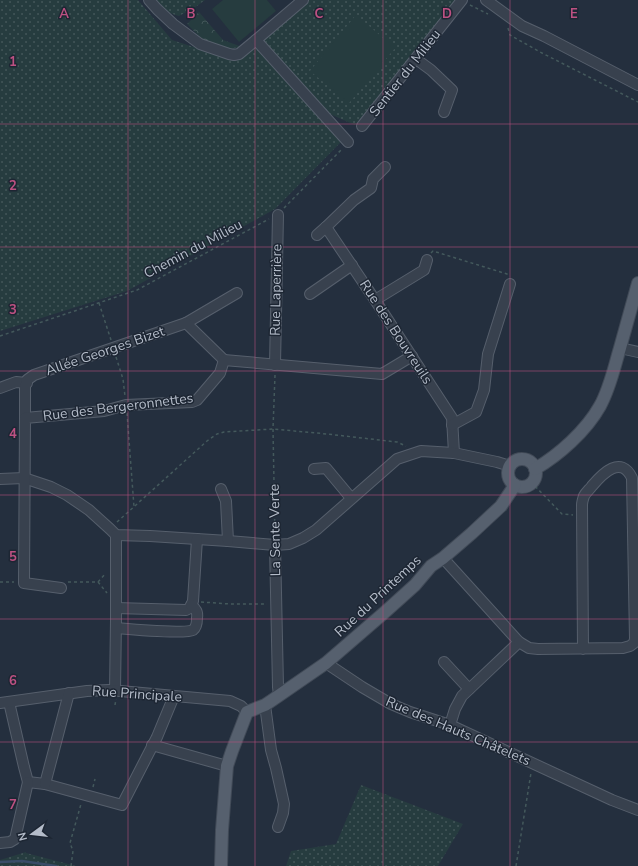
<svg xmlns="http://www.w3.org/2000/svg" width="638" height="866" font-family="'Nunito Sans',sans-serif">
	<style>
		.grass { fill: url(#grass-dots) }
		.forest { fill: url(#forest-crowns) }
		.pitch { fill: #263c3f }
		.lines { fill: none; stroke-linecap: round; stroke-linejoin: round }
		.stream { stroke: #394c67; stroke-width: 2.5 }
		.minor-casing { stroke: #565f6c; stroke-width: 12 }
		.major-casing { stroke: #414a57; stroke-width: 14 }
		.path { stroke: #44595c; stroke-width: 1.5; stroke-dasharray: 3 3; stroke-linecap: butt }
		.minor { stroke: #38414e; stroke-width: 10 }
		.major { stroke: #56606e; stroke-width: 12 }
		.grid { fill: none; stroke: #bd5182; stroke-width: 1; stroke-opacity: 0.55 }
		.labels { text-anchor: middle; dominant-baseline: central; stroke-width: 3; stroke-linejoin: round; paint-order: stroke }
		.street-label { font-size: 14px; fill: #b4bcc9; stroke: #1d2633 }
		.grid-label { font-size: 13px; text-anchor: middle; font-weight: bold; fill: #bd5182; stroke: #1d2633; stroke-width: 3; stroke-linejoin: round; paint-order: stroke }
	</style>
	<defs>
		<pattern id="grass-dots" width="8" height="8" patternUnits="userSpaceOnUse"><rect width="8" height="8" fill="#263c3f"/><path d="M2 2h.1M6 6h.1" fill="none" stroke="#435659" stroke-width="1.8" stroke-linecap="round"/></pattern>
		<pattern id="forest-crowns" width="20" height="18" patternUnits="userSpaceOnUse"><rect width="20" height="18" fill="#263c3f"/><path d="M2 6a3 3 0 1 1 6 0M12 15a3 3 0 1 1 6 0" fill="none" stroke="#435659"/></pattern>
	</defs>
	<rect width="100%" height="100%" fill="#242f3e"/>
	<g class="grass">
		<path d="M0,0H138L172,40L234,60L254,45L342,141L275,209L127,291L0,331Z"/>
		<path d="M155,0H205L197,6L179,16C169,14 162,8 155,0Z"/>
		<path d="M306,0H458L355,125L323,111L261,39Z"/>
		<path d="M361,785L463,824L438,866H286L291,851L336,844Z"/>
		<path d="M26,852V853L76,866H0V860Z"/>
	</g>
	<path class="forest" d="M199,12L223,40L242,47L230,49L202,39L187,24Z"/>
	<g class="pitch">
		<path d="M223,0H267L276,11L239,42L212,9Z"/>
		<path d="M356,15L395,48L349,103L310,71Z"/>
	</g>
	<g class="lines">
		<path class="stream" d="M0,862L22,861L56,866"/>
		<defs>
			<g id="minor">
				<path d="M149,0L157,9L173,24L200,44L229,54L234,55L239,54L256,40L303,0"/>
				<path d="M486,0L522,26L544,36L638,85"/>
				<path d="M256,40L348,142"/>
				<path d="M416,59L431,70L452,90L444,112"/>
				<path d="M362,126L462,0"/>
				<path d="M326,227L375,300L452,418L454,453"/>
				<path d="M317,235L326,227L354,200L371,188L373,179L385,167"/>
				<path d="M310,294L352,265"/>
				<path d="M375,300L424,270L427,260"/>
				<path d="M186,323L237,293"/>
				<path d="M620,348L638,352"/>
				<path d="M275,365L278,215"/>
				<path d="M0,388L16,382L27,383"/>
				<path d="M25,418V387L27,380L34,375L186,323L224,360"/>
				<path d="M452,425L476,412L484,390L488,354L510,284"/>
				<path d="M314,469L326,468L351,498"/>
				<path d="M0,479L24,478L51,487L67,495L89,510L110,529L116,535L150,536L228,541L275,545L289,544L303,538L316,530L397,459L421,451L454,453L497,462L510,466"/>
				<path d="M221,489L226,501L228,541"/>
				<path d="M275,545L278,687L279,695"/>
				<path d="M443,558L519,642L462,696L455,709L450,725"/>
				<path d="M61,588L24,583L25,418L104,411L126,405L192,402L197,400L220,373L224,360L382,374L412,356"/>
				<path d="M116,608L186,610L190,608L193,601L197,539"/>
				<path d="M116,628C127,629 187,634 193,630C197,627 197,622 197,618C198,612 196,609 191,605"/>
				<path d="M519,642L529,648L538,649L623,648L630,646L634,643L635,639L632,478C621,455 603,473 592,486C590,489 586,492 584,496C583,499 582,502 582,505L583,649"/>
				<path d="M444,662L469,689"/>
				<path d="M326,663L362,687L391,704L410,712L450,725L612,800L638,810"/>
				<path d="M115,691L116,620V535"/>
				<path d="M9,702L24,767L28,782L45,784L122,805L157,737L174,696"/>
				<path d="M0,703L87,691L109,690L230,701L241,706L247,712"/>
				<path d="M265,705L271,750L276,768L284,804L283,813L278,827"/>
				<path d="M152,745L227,766"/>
				<path d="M45,784L69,693"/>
				<path d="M0,843L10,842L15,839L28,782"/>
			</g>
			<g id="major">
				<circle cx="522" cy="473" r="14"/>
				<path d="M535,469C559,455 586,431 600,406C610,388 614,368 620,348C626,327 632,305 638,283"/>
				<path d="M221,866L222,830L227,766L232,751L247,712L265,705L271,701L326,663L385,612L415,585L431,566L443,558L472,533L501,506L515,485"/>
			</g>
		</defs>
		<use href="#minor" class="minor-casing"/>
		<use href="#major" class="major-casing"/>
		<g class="path">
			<path d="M470,5L488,14"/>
			<path d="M508,28L510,35L540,52L638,102"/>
			<path d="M284,208L342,149"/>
			<path d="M431,253L433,251L507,274L508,275"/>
			<path d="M99,303L111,340"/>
			<path d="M0,336L137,290L269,219"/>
			<path d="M116,357L123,379L125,396"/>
			<path d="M275,375L273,429L275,537"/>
			<path d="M127,413L134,507"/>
			<path d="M531,482L562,514L573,515"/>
			<path d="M117,522L207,441L217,434L224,432L273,429L327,434L397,442L406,446"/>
			<path d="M0,582H14"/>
			<path d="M68,582H98L106,573"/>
			<path d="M98,582L107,593"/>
			<path d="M201,602L230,604H267"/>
			<path d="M115,705L116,699"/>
			<path d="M93,787L95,779"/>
			<path d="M71,866L73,851L70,843L81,804"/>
			<path d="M516,866L531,773"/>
		</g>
		<use href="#minor" class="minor"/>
		<use href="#major" class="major"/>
	</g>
	<path class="grid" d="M128,0V866M255,0V866M383,0V866M510,0V866M0,124H638M0,247H638M0,371H638M0,495H638M0,619H638M0,742H638"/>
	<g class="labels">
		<g class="street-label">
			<text transform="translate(405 73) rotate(-52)">Sentier du Milieu</text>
			<text transform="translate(193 249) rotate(-28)">Chemin du Milieu</text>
			<text transform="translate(276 290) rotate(-89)">Rue Laperrière</text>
			<text transform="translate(396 332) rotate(57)">Rue des Bouvreuils</text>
			<text transform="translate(105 351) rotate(-19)">Allée Georges Bizet</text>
			<text transform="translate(118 407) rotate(-7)">Rue des Bergeronnettes</text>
			<text transform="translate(275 530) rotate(-91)">La Sente Verte</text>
			<text transform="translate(378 596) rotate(-43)">Rue du Printemps</text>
			<text transform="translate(137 694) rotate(4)">Rue Principale</text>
			<text transform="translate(458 731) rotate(23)">Rue des Hauts Châtelets</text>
		</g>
	</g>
	<g class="grid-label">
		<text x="64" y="18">A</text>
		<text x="191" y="18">B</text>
		<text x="319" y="18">C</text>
		<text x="447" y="18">D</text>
		<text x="574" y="18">E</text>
		<text x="13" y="66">1</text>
		<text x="13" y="190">2</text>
		<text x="13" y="314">3</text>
		<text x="13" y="438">4</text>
		<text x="13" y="561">5</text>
		<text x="13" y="685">6</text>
		<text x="13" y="809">7</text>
	</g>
	<g transform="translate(32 834) rotate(255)" stroke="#1d2633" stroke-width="3" paint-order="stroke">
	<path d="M0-3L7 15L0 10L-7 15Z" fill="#b4bcc9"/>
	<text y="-6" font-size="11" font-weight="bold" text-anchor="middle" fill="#b4bcc9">N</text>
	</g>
</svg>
